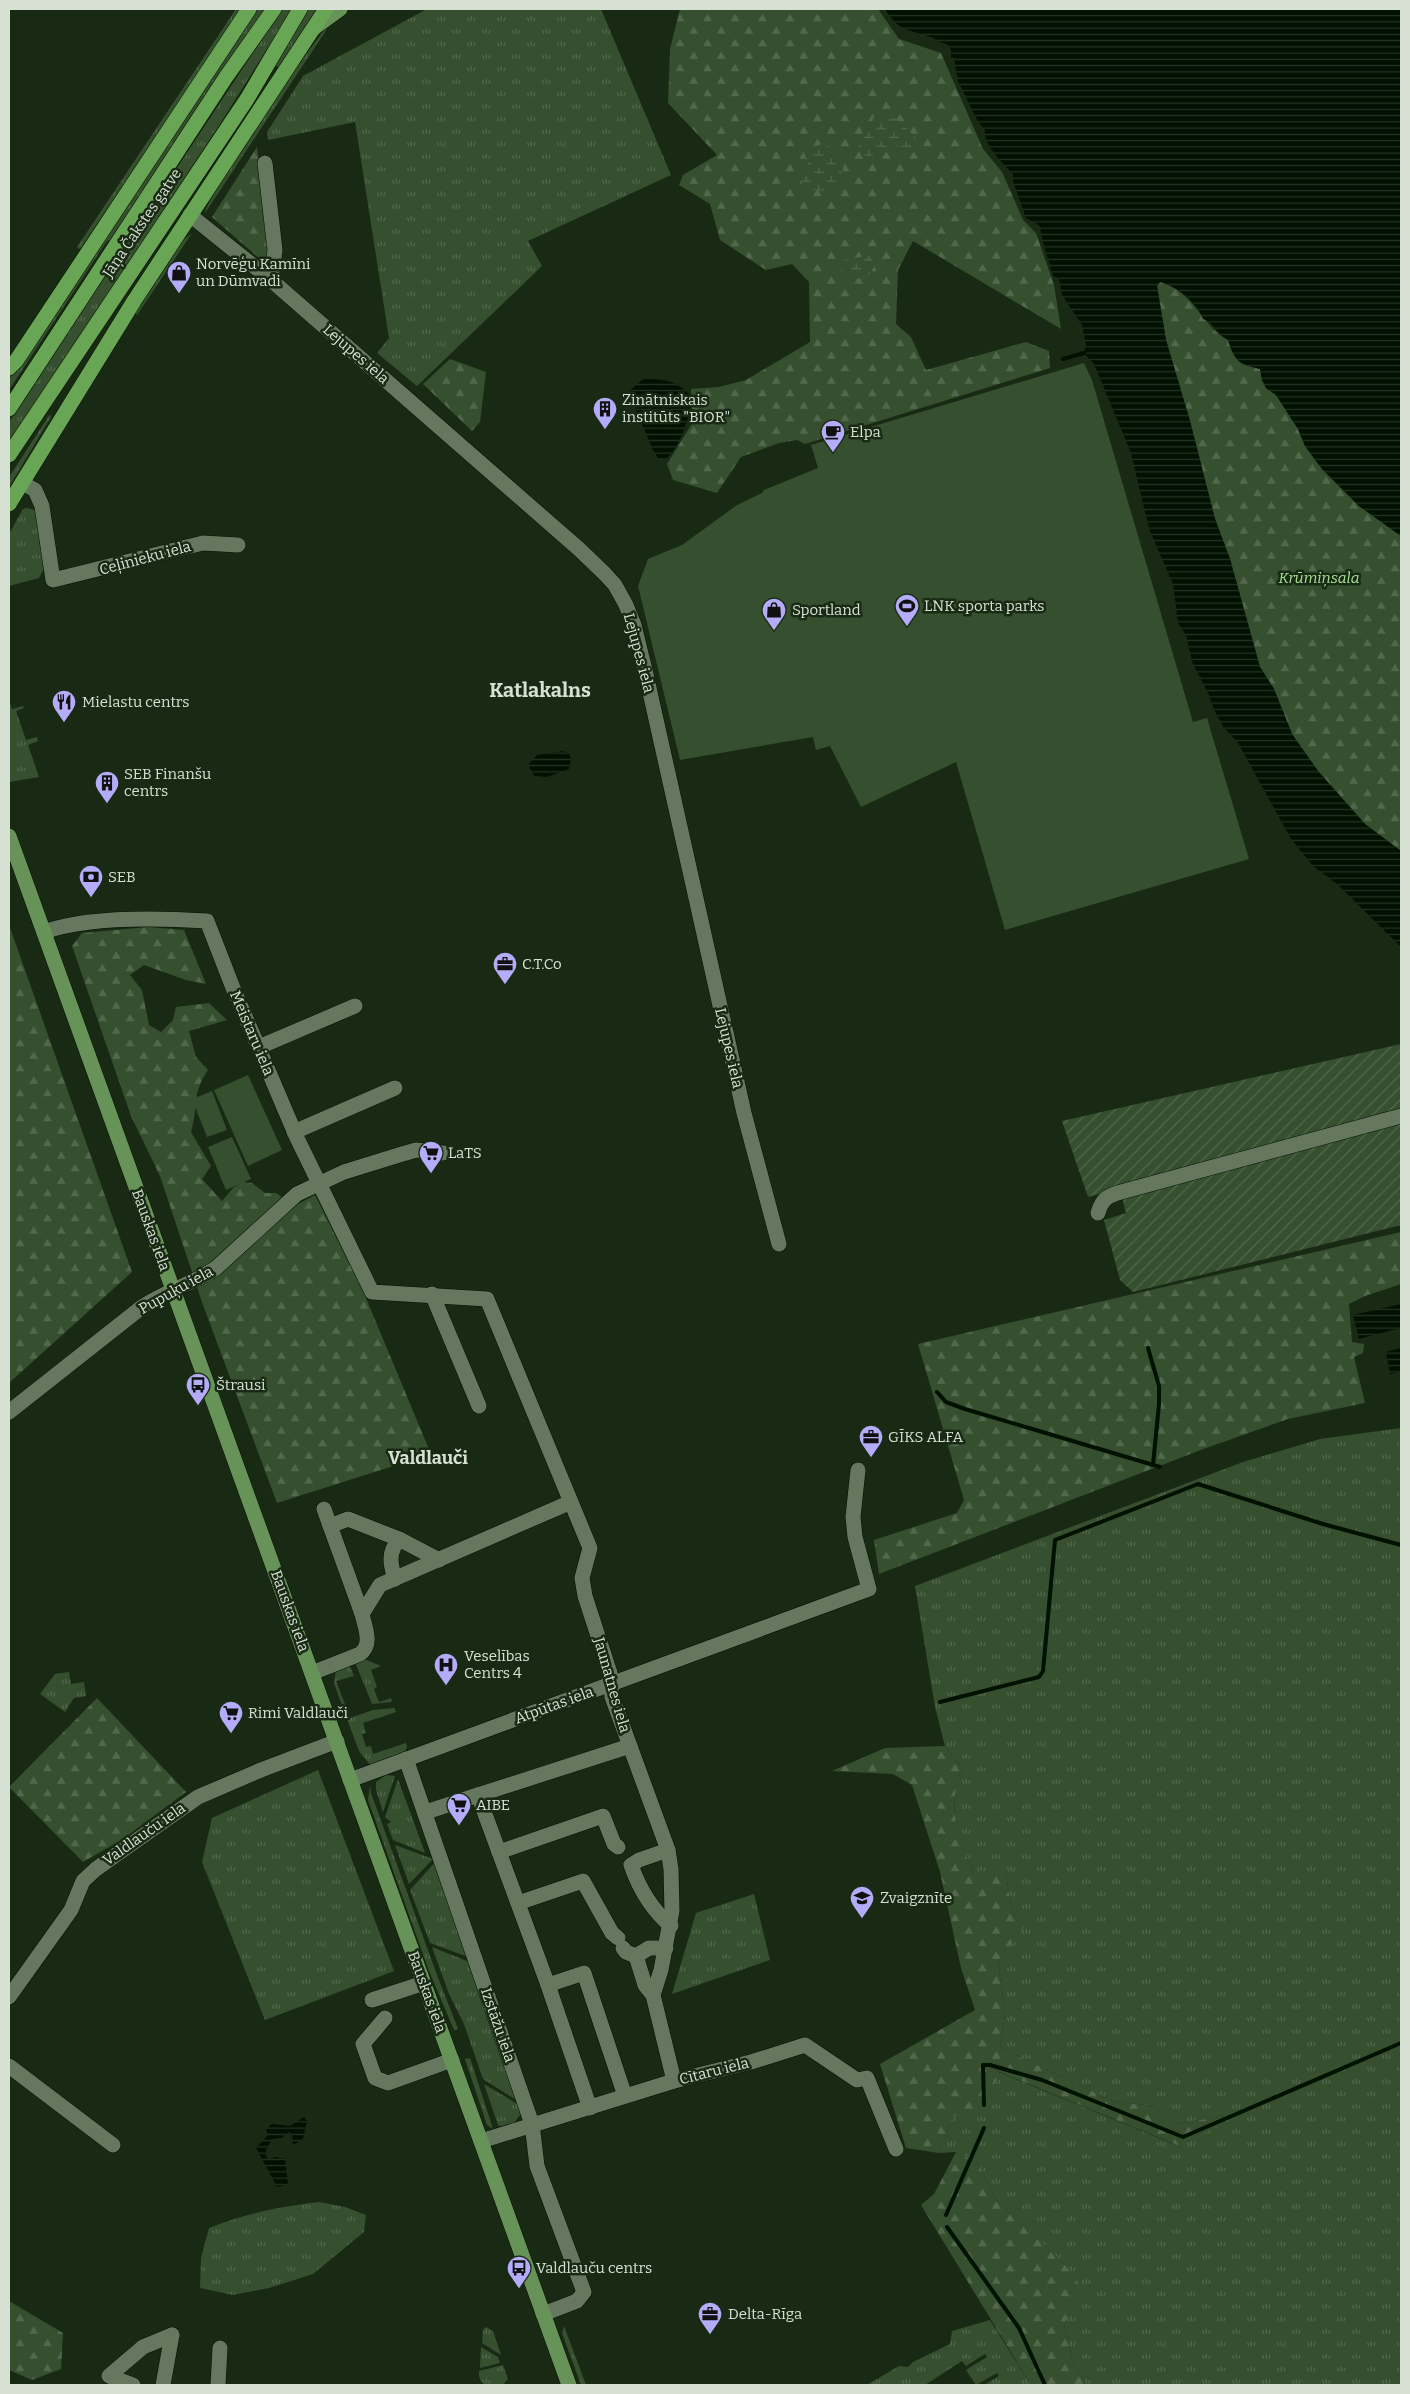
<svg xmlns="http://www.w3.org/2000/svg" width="1410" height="2394" font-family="Bitter,serif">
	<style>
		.grass { fill: url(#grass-tufts) }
		.forest { fill: url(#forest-firs) }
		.wetland { fill: url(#wetland-marsh) }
		.garden { fill: url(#garden-furrows) }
		.pitch { fill: #364f2f }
		.water { fill: url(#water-rules) }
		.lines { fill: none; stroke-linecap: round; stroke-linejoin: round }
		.stream { stroke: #010; stroke-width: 4 }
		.minor-casing { stroke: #041201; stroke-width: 16 }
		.major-casing { stroke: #041201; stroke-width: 16 }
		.highway-casing { stroke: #041201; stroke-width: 16 }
		.minor { stroke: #65785f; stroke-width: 15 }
		.major { stroke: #679358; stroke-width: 15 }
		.highway { stroke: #68a554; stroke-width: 15 }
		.labels { text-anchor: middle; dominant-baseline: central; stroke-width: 5; stroke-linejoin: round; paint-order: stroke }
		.street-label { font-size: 15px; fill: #d6e1d3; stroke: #192a14 }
		.poi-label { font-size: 15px; fill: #d6e1d3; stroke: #192a14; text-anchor: start }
		.park-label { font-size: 15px; font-style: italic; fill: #a9e197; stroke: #192a14 }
		.quarter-label { font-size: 18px; font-weight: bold; fill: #d6e1d3; stroke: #192a14 }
		.district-label { font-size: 20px; font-weight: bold; fill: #d6e1d3; stroke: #192a14 }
	</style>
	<defs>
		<pattern id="grass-tufts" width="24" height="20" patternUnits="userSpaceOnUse" patternTransform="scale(1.25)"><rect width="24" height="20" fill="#364f2f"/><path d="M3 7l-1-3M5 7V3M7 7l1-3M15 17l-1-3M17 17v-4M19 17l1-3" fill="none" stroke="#52684c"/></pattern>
		<pattern id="forest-firs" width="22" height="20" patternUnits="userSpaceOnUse" patternTransform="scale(1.25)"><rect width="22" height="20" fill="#364f2f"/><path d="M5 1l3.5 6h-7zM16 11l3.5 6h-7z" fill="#52684c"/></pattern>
		<pattern id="wetland-marsh" width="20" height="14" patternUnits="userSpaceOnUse" patternTransform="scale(1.25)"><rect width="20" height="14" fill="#364f2f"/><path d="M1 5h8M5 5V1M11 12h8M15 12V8" fill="none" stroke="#52684c"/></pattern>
		<pattern id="garden-furrows" width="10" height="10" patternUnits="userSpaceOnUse" patternTransform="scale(1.25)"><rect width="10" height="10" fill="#364f2f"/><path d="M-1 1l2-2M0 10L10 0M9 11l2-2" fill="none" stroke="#52684c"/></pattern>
		<pattern id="water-rules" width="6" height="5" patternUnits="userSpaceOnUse" patternTransform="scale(1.25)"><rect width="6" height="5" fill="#010"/><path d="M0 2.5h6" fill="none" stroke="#243324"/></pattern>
	</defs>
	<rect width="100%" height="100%" fill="#192a14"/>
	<g class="grass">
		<path d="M236,9H241L80,249L77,247Z"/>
		<path d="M256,9H266L110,240L107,241L9,390V379Z"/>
		<path d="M282,9H292L220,124L9,444V422Z"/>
		<path d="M308,9H319L280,68L275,65Z"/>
		<path d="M427,9H601L671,175L528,241L542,266L417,386L377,353L389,338L355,122L268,140L267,132L303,76Z"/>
		<path d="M326,28L327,29L205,213C204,200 310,46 326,28Z"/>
		<path d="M192,233L137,315L135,312L181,242Z"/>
		<path d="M50,414L51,417L9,487V477Z"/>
		<path d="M26,508L36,510L44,568L39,578L9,586V534L23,509Z"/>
		<path d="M9,700L12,709L23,706L24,708L16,711L26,740L37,737L38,741L28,745L39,777L9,782Z"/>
		<path d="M1401,1428V2385H1087L1074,2365L1064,2326L1080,2287L1065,2265L997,2201L978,2163L956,2152L939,2153L953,2116L991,2102L996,2071L1176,2145L1225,2116L1175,2124L1154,2106L1113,2101L1000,2047L1005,2014L998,1961L1025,1925L1012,1911L1006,1875H974L955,1827L954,1788L962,1769L945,1746L935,1707L915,1586L1243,1462L1320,1439Z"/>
		<path d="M364,1659L381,1666L371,1670L377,1687L374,1689L379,1702L391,1698L392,1702L372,1704L355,1662Z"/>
		<path d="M349,1664L354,1676L336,1681L348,1712L345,1714L334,1683L336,1669Z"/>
		<path d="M69,1672L71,1684L84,1682L86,1696L74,1698L65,1712L40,1694L55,1674Z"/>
		<path d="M394,1708L396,1712L363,1723L366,1733L362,1734L366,1747L371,1746L373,1754L406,1743L407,1747L404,1753L371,1766L359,1751L347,1719L373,1710Z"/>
		<path d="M318,1770L394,1971L265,2020L202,1862L212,1818Z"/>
		<path d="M386,1775L395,1776L383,1812L376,1790V1782Z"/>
		<path d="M398,1779L425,1853L393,1840L387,1824L391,1822L385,1817Z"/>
		<path d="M370,1786L371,1793L437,1975L458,2029L454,2030L429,1971L368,1800Z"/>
		<path d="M395,1845L433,1859L409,1884Z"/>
		<path d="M437,1860L471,1958L430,1943L410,1890Z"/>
		<path d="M754,1894L770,1960L672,1994L696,1913Z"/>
		<path d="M432,1947L472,1963L518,2101L483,2079L464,2024L449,1994Z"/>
		<path d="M470,2058L493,2129L487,2125L465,2059Z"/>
		<path d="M484,2084L519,2105L520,2115L514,2123L501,2127L498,2125Z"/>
		<path d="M319,2202L345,2207L366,2215L364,2232L313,2274L269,2288L233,2295L200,2288L201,2258L209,2228C247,2213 279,2207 319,2202Z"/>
		<path d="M990,2320L1031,2385H984L999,2376L997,2373L976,2385L966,2370L987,2357L985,2354L966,2366L962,2361L925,2385H867L899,2366L908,2367L913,2362L950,2344L952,2331Z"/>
		<path d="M564,2326L586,2385H581L562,2333Z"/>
		<path d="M486,2327L493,2331L501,2355L482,2343L483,2330Z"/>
		<path d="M481,2347L498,2357L500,2363L480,2368Z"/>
		<path d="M503,2365L508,2379L503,2385C490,2385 478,2388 479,2371Z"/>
	</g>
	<g class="forest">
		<path d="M680,9H878L899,39L941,53L983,149L1002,172L1023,220L1036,233L1054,285L1061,329L913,241L898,270L896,324L911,337L926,370L1026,342L1049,351L1050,368L805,444L797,440L779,443L741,457L717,493L673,480L667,464L693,422L691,389L719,387L746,380L810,342L809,282L792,264L766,270L720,240L710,204L679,185L683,175L717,155L668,103L670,49Z"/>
		<path d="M257,147L271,248L267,265L212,217Z"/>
		<path d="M1160,282C1195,292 1201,326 1228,340C1235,362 1239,364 1260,369L1262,380L1266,388L1276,395L1298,429L1305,446L1322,469L1359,506L1401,536V851L1365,824L1318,771L1292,734L1274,689L1260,667L1230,559L1215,519L1190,421L1166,340L1157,286Z"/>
		<path d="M450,359L486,372L480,422L472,431L423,384Z"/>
		<path d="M9,925L132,1272L9,1383Z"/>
		<path d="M149,927L184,930L206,984L186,980L144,965L130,975L142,990L149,1025L161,1032L173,1020L176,1007L209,1003L227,1020L189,1031L196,1057L208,1070C191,1095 199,1105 191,1132L211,1166L202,1179L222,1201L233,1188L243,1182L252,1183L265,1193H276L294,1206L315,1195L363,1291L431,1454L277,1503L203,1305L160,1176L131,1116L72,946L82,933Z"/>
		<path d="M1401,1232V1284L1365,1296L1349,1304L1352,1342L1364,1344L1363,1353L1354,1357L1365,1403L1288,1419L1206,1448L879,1574L874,1540L957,1513L964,1500L918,1344Z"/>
		<path d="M97,1698L186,1792L123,1839L83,1862L9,1787Z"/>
		<path d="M945,1746L962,1769C945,1811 959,1836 974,1875H1006L1012,1911L1026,1925L998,1961L1005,2014L1000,2047L1113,2101L1154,2106L1175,2124L1225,2116L1229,2122L1177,2145L997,2071L991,2103L953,2117L939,2153L906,2148L880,2064L975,2010L961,1968L940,1872L912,1785L893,1774L832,1771L885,1748Z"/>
		<path d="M956,2152L978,2163L997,2201L1065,2265L1081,2287L1064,2326L1074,2365L1087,2385H1031L921,2205L934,2194Z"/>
		<path d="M9,2301L63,2333L61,2369L32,2380L9,2370Z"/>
	</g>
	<g class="wetland">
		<path d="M884,113L898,120L917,139L913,150L892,144L868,158L860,153L858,146L862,138L863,127L870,126L873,118Z"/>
		<path d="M823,144C836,149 840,155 844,167L841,174L844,177L843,184C825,197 823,188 803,190L799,170L807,167L808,163L804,153L815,146Z"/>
		<path d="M865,256H872L874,267L867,277L855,279L841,270L842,261Z"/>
	</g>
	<g class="garden">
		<path d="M1401,1044V1111L1088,1197L1062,1121Z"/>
		<path d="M1401,1122V1225L1133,1292L1120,1280L1104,1220L1126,1213L1123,1201L1125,1197Z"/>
	</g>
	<g class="pitch">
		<path d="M1084,363L1092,380L1193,722L1207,718L1249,859L1005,930L956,762L861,807L830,746L816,750L813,737L680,760L638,586L648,559L682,545L737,505L762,493L764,490L818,468L811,445Z"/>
		<path d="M248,1075L282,1150L248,1166L214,1090Z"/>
		<path d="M212,1091L227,1130L207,1137L192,1099Z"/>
		<path d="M232,1137L251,1179L226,1190L208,1147Z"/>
	</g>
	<g class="water">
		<path d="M885,9H1401V536L1359,506L1322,469L1305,446L1298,429L1276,395L1266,388L1262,380L1260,369C1239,364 1235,362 1228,340C1218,335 1213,321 1203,319C1197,302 1178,287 1160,282L1157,286L1166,340L1190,421L1215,519L1230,559L1260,667L1274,689L1292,734L1318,771L1365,824L1401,851V947L1338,885L1313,866L1291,839L1238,743L1224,728L1214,710L1209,695L1192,662L1186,635L1178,623L1173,584L1149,529L1131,453L1094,364L1084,353L1086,345L1082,325L1062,295L1059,279L1053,276L1042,239L1040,226L1026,218L1013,181V174C1003,163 983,145 985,130L977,120L958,81L954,58L951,57V50L947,44C939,43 937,39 930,37C908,29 898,31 885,9Z"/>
		<path d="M643,379C666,379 675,380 692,397C690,416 681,445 667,458H658L653,450L628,392Z"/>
		<path d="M563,751L569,753L571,759L569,769L547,777L534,776L528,765L537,755Z"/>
		<path d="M1401,1304V1328L1359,1339L1353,1315Z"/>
		<path d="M1401,1348V1372L1390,1374L1386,1352Z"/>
		<path d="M304,2117L307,2121L303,2139L293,2145L292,2135L289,2132L282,2138L272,2139L266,2150V2157L269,2159L275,2157L285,2159L288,2184L277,2187L256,2148L268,2135L266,2129L272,2124L290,2126Z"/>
	</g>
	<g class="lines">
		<g class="stream">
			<path d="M1063,359L1084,353"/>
			<path d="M1148,1348L1159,1386V1404L1153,1465"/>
			<path d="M937,1392L946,1402L965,1409L1160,1467"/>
			<path d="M940,1702L1039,1677L1043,1671L1055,1540L1198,1484L1323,1524L1401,1545"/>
			<path d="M984,2105L983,2065H990L1042,2080L1183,2137L1401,2043"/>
			<path d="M946,2215L984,2128"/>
			<path d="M947,2227L1019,2328L1045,2385"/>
		</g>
		<defs>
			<g id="minor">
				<path d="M265,163L275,250L271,280"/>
				<path d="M190,215L271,280L579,549L605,574L615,585L626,605L634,625L645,670L744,1113L779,1244"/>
				<path d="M22,483L35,490L42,506L53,580L203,543L238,545"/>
				<path d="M44,932C88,916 160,918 207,921L233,988L297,1138L372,1292L487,1299L590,1548L582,1578L585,1596L610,1673L612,1697L668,1850L671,1869L672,1911L661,1970L653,1995L674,2081"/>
				<path d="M259,1047L355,1006"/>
				<path d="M294,1132L395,1088"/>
				<path d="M1098,1213C1102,1199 1107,1196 1121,1192L1401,1116"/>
				<path d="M432,1294L479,1406"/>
				<path d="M9,1412L142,1307C165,1291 193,1284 216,1268L297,1194L344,1172L399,1155L416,1150L443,1153"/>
				<path d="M324,1509L362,1614"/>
				<path d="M330,1526L348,1519L399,1539L439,1560"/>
				<path d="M395,1579C390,1563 388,1553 399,1539"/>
				<path d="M312,1673L360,1654C373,1644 365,1628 362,1614L380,1585L571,1502"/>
				<path d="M406,1759L532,2124L537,2166L584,2292L577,2301L543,2314"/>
				<path d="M350,1780L869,1589L855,1537L853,1517L858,1470"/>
				<path d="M478,1795L630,1746"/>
				<path d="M426,1812L478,1795L548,1985L590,2108"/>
				<path d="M668,1850L639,1860L631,1865C639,1888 652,1910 671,1926"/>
				<path d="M499,1852L603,1816L614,1844L618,1847"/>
				<path d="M518,1903L583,1881L612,1933L618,1938"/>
				<path d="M623,1948L626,1952L636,1956"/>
				<path d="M548,1985L584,1973L625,2096"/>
				<path d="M653,1995L645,1985L636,1956L649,1948H666"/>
				<path d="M9,1997L71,1910L83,1881L96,1869L198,1797L261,1770L337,1741"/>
				<path d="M372,2000L424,1983"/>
				<path d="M385,2018L363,2044L375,2078L388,2083L452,2060"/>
				<path d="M9,2066L113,2145"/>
				<path d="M481,2141L674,2081L751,2062L805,2045L857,2080L867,2078L896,2149"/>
				<path d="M133,2385L109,2376L143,2347L172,2335"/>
				<path d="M163,2385L172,2335"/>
				<path d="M218,2385L220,2348"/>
			</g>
			<g id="major">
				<path d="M314,28L340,9"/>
				<path d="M9,836L569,2385"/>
			</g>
			<g id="highway">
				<path d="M9,368L16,361L249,9"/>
				<path d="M9,409L226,77L274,9"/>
				<path d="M9,455L247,99L300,9"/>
				<path d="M9,504L134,301L326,9"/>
			</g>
		</defs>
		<use href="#minor" class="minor-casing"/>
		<use href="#major" class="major-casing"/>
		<use href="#highway" class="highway-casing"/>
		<use href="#minor" class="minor"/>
		<use href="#major" class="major"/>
		<use href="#highway" class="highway"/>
	</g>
	<defs>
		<symbol id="shop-pin" viewBox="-11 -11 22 30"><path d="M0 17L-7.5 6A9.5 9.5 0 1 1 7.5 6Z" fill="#b4acf9" stroke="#192a14"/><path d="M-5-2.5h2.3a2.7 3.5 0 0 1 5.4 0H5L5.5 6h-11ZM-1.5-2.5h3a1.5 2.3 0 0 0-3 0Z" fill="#111"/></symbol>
		<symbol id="building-pin" viewBox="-11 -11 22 30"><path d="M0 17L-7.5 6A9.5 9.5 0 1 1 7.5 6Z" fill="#b4acf9" stroke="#192a14"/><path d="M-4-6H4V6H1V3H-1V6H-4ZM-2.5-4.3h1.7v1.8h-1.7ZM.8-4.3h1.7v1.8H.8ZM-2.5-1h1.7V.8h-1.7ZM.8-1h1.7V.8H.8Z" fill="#111"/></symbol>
		<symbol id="cafe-pin" viewBox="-11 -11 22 30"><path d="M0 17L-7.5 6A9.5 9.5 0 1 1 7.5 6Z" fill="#b4acf9" stroke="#192a14"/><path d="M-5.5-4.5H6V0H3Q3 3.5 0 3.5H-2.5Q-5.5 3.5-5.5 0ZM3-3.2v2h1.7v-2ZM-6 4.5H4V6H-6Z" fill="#111"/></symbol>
		<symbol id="stadium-pin" viewBox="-11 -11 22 30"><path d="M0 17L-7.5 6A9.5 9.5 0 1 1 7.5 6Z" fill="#b4acf9" stroke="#192a14"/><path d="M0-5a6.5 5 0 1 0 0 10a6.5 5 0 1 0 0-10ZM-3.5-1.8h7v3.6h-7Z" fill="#111"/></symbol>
		<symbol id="restaurant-pin" viewBox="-11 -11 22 30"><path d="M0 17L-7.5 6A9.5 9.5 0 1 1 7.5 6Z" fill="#b4acf9" stroke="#192a14"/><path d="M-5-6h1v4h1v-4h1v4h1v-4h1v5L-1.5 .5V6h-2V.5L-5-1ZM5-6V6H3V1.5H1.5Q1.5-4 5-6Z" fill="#111"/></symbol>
		<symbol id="bank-pin" viewBox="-11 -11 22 30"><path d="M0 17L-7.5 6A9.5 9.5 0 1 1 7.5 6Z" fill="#b4acf9" stroke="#192a14"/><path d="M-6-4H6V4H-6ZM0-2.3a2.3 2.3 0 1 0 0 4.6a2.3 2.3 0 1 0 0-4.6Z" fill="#111"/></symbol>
		<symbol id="office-pin" viewBox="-11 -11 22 30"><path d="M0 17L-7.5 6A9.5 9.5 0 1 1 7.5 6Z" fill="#b4acf9" stroke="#192a14"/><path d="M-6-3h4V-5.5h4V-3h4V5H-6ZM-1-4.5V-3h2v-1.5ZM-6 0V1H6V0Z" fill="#111"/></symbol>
		<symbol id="supermarket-pin" viewBox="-11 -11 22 30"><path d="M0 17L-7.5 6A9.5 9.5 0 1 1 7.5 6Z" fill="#b4acf9" stroke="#192a14"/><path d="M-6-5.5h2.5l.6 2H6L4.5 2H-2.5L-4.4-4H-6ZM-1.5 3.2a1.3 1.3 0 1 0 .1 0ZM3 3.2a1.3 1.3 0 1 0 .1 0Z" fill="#111"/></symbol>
		<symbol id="bus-pin" viewBox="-11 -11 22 30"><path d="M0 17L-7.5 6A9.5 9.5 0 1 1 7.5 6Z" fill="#b4acf9" stroke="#192a14"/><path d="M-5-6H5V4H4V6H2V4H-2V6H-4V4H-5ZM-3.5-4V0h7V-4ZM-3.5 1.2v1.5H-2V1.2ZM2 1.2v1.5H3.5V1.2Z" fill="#111"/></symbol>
		<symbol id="hospital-pin" viewBox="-11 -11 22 30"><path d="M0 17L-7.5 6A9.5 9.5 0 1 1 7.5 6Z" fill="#b4acf9" stroke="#192a14"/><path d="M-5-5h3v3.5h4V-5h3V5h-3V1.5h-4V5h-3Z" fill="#111"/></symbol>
		<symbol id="school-pin" viewBox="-11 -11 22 30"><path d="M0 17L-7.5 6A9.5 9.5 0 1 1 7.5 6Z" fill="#b4acf9" stroke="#192a14"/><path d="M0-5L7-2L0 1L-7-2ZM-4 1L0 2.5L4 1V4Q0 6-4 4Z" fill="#111"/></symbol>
	</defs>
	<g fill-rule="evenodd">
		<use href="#shop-pin" x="165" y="259" width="28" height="38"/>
		<use href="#building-pin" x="591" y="395" width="28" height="38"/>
		<use href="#cafe-pin" x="819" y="418" width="28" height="38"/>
		<use href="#stadium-pin" x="893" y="592" width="28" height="38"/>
		<use href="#shop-pin" x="760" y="596" width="28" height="38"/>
		<use href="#restaurant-pin" x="50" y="688" width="28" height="38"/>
		<use href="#building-pin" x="93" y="769" width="28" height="38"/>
		<use href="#bank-pin" x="77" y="863" width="28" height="38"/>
		<use href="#office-pin" x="491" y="950" width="28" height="38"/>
		<use href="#supermarket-pin" x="417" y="1139" width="28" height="38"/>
		<use href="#bus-pin" x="184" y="1371" width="28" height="38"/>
		<use href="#office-pin" x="857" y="1423" width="28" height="38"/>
		<use href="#hospital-pin" x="432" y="1651" width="28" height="38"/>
		<use href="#supermarket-pin" x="217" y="1699" width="28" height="38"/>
		<use href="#supermarket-pin" x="445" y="1791" width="28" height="38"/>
		<use href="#school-pin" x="848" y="1884" width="28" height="38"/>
		<use href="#bus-pin" x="505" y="2254" width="28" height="38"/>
		<use href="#office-pin" x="696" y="2300" width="28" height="38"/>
	</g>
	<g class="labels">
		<g class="street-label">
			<text transform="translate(142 223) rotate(-56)">Jāņa Čakstes gatve</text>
			<text transform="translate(356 354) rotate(41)">Lejupes iela</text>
			<text transform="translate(145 558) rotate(-15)">Ceļinieku iela</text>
			<text transform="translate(639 653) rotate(75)">Lejupes iela</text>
			<text transform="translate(252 1033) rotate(67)">Meistaru iela</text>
			<text transform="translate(729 1048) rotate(77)">Lejupes iela</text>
			<text transform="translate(151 1230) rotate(70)">Bauskas iela</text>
			<text transform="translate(176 1290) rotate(-29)">Pupuķu iela</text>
			<text transform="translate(290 1611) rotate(70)">Bauskas iela</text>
			<text transform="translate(612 1685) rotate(74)">Jaunatnes iela</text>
			<text transform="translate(554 1705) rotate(-20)">Atpūtas iela</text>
			<text transform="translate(144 1834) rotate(-35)">Valdlauču iela</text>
			<text transform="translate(427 1992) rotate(70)">Bauskas iela</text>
			<text transform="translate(498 2025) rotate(71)">Izstāžu iela</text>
			<text transform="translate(714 2071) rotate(-14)">Cītaru iela</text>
		</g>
		<g class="poi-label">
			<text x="196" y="264">Norvēģu Kamīni<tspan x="196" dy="17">un Dūmvadi</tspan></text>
			<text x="622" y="400">Zinātniskais<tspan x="622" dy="17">institūts "BIOR"</tspan></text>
			<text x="850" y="432">Elpa</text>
			<text x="924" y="606">LNK sporta parks</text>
			<text x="792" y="610">Sportland</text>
			<text x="82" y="702">Mielastu centrs</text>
			<text x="124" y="774">SEB Finanšu<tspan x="124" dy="17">centrs</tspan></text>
			<text x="108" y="877">SEB</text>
			<text x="522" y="964">C.T.Co</text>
			<text x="448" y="1153">LaTS</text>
			<text x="216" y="1385">Štrausi</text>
			<text x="888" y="1437">GĪKS ALFA</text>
			<text x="464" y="1656">Veselības<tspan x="464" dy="17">Centrs 4</tspan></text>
			<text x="248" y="1713">Rimi Valdlauči</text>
			<text x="476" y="1805">AIBE</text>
			<text x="880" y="1898">Zvaigznīte</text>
			<text x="536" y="2268">Valdlauču centrs</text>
			<text x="728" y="2314">Delta-Rīga</text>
		</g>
		<g class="park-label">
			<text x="1319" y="578">Krūmiņsala</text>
		</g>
		<g class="quarter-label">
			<text x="428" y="1458">Valdlauči</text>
		</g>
		<g class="district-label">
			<text x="540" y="690">Katlakalns</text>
		</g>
	</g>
	<rect width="1410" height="2394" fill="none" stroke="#d6e1d3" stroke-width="20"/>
</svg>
